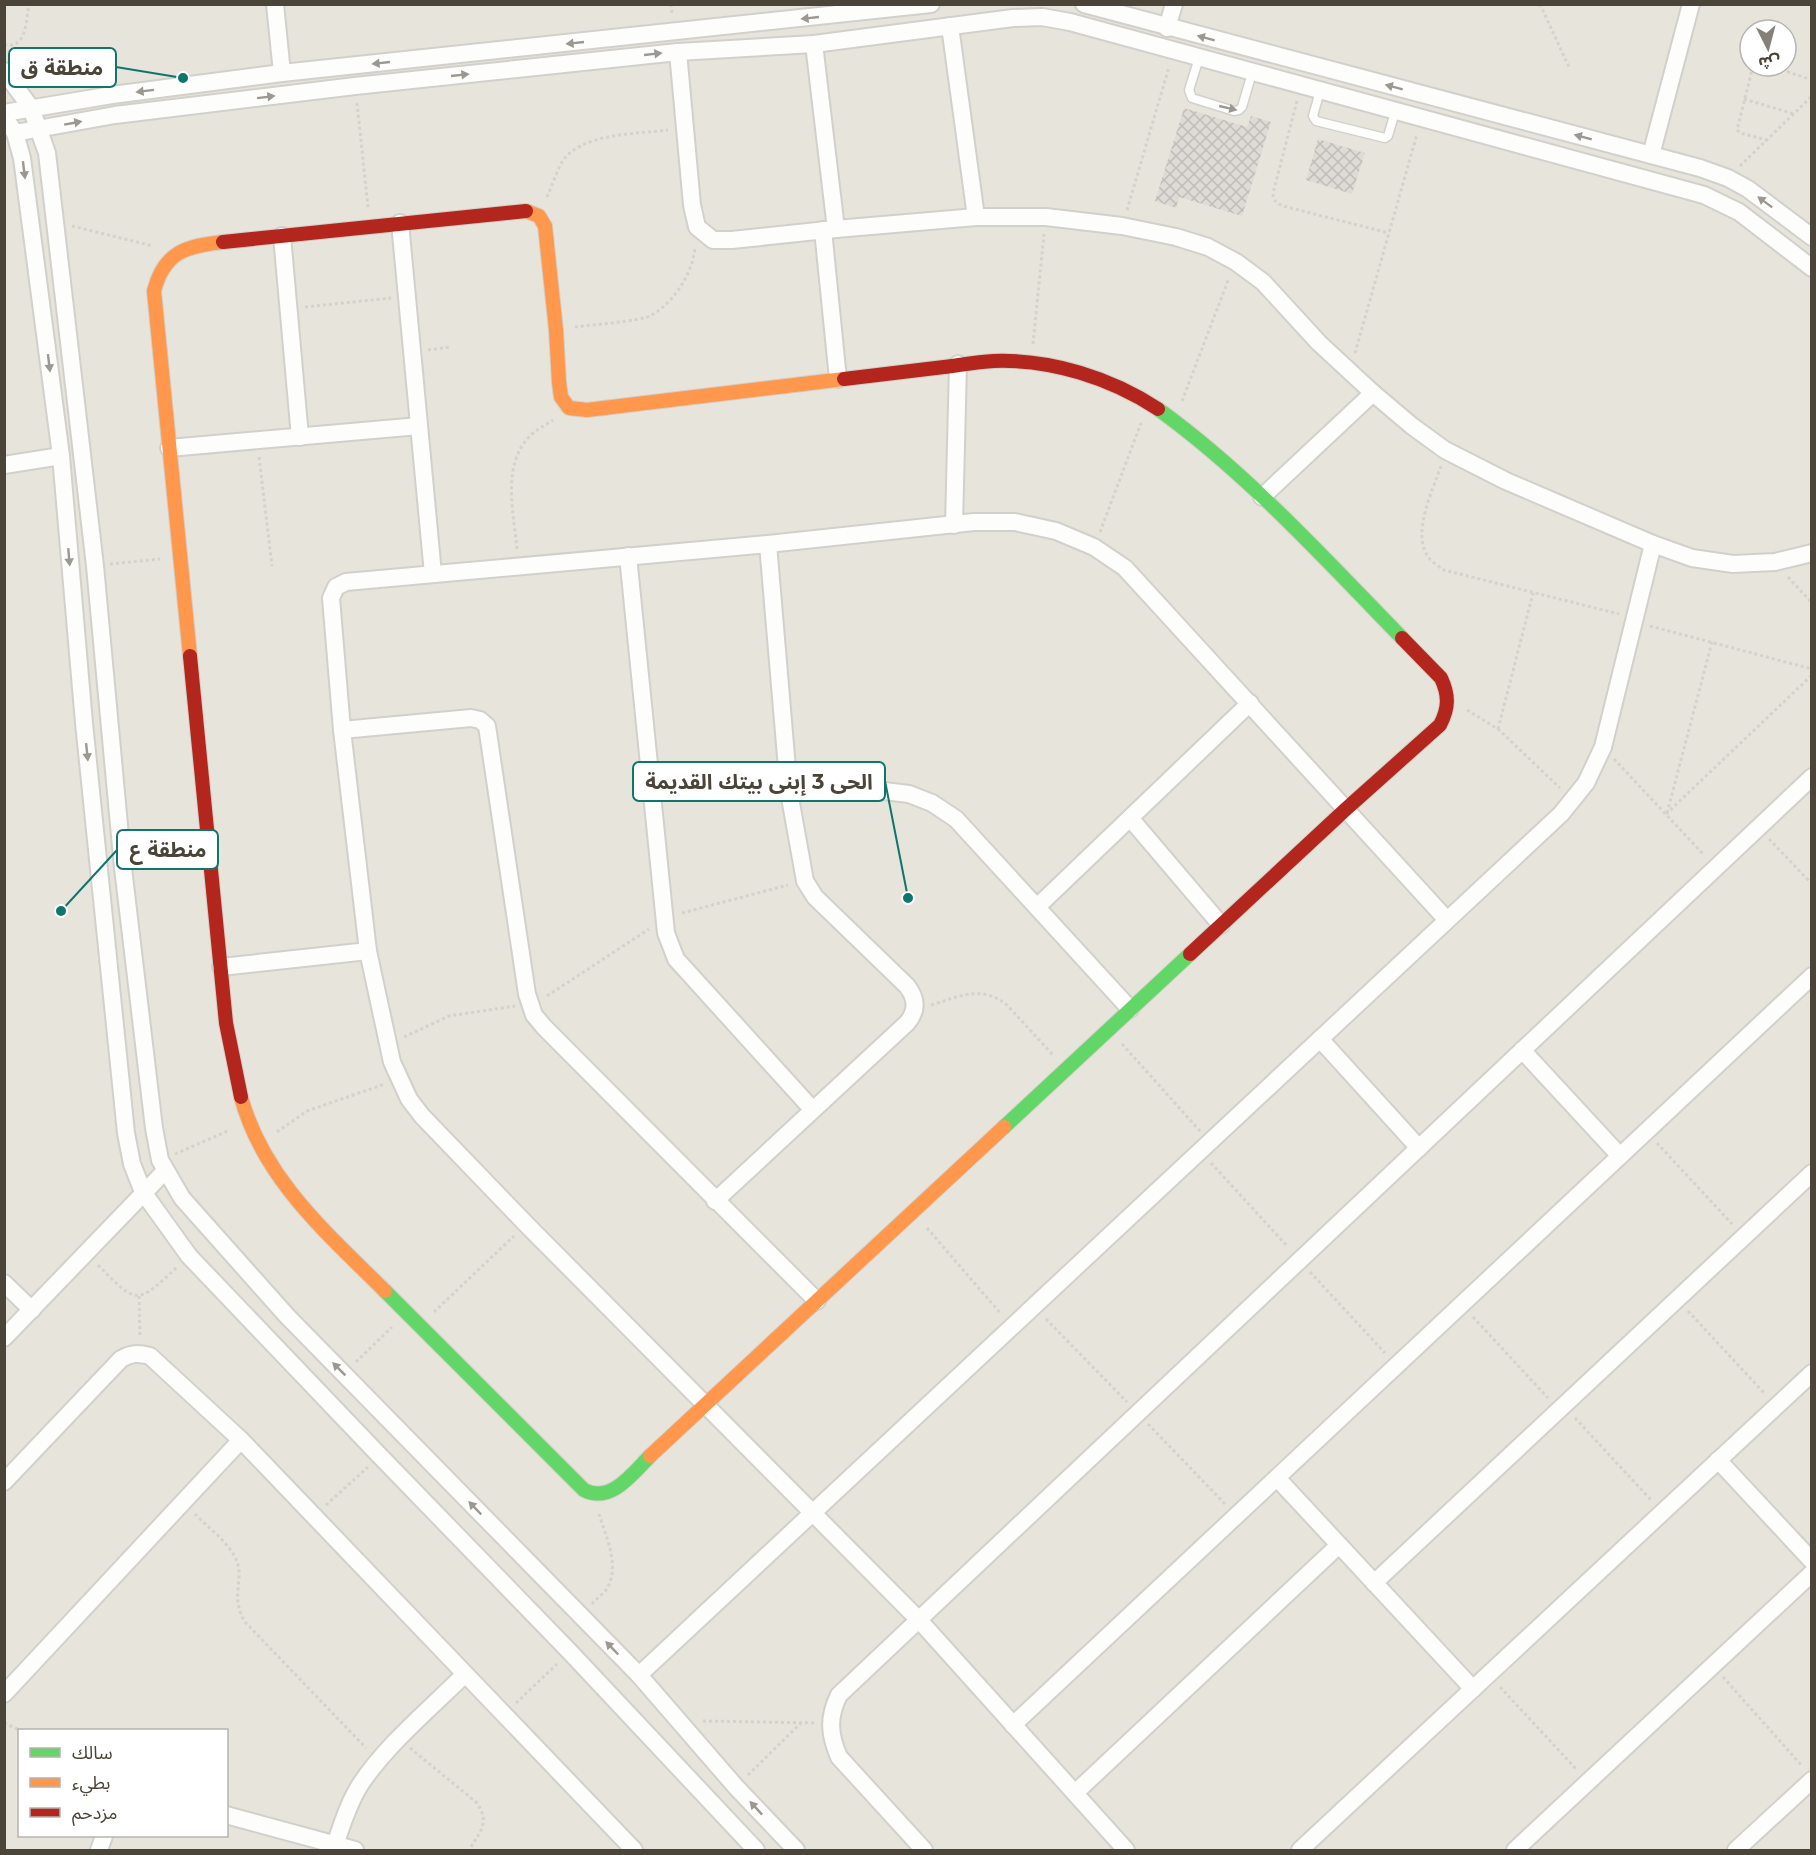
<svg xmlns="http://www.w3.org/2000/svg" width="1816" height="1855" font-family="Montserrat,'Noto Sans Arabic',sans-serif">
	<style>
		.residential { fill: #e7e4dc; fill-rule: evenodd }
		.building { fill: url(#building-cross-hatch) }
		.lines { fill: none; stroke-linecap: round; stroke-linejoin: round }
		.lane-casing { stroke: #d2d0cb; stroke-width: 11 }
		.street-casing { stroke: #d2d0cb; stroke-width: 20 }
		.fast-casing { stroke: #d3cfc5; stroke-width: 16 }
		.slow-casing { stroke: #d3cfc5; stroke-width: 16 }
		.jam-casing { stroke: #d3cfc5; stroke-width: 16 }
		.path { stroke: #d3d2cc; stroke-width: 3; stroke-dasharray: 3 3; stroke-linecap: butt }
		.lane { stroke: #fdfdfc; stroke-width: 8 }
		.street { stroke: #fdfdfc; stroke-width: 16 }
		.fast { stroke: #63d668; stroke-width: 14 }
		.slow { stroke: #ff974d; stroke-width: 14 }
		.jam { stroke: #b3261e; stroke-width: 14 }
		.oneway { fill: #9b9791 }
		.leader { fill: none; stroke: #0f766e; stroke-width: 2 }
		.callout-dot { fill: #0f766e; stroke: #fff; stroke-width: 2 }
		.callout { fill: #fff; stroke: #0f766e; stroke-width: 2 }
		.callout-label { font-size: 21px; text-anchor: middle; font-weight: bold; fill: #4b4439 }
	</style>
	<defs>
		<pattern id="building-cross-hatch" width="8" height="8" patternUnits="userSpaceOnUse" patternTransform="scale(1.5)"><rect width="8" height="8" fill="#dedbd6"/><path d="M0 0l8 8M0 8l8-8" fill="none" stroke="#c0bdb8"/></pattern>
	</defs>
	<rect width="100%" height="100%" fill="#f4f2ee"/>
	<path class="residential" d="M5,5H1811V1850H5ZM1750,30H1786V66H1750ZM20,1730H226V1836H20Z"/>
	<g class="building">
		<path d="M1184,108L1247,127L1251,116L1271,122L1242,216L1179,197L1176,208L1155,201Z"/>
		<path d="M1318,139L1365,153L1352,194L1306,180Z"/>
	</g>
	<g class="lines">
		<defs>
			<g id="lane">
				<path d="M1199,58L1189,90L1192,98L1234,111L1239,110L1242,107L1252,73"/>
				<path d="M1320,91L1313,116L1316,121L1385,138L1388,136L1395,112"/>
			</g>
			<g id="street">
				<path d="M275,4L282,73"/>
				<path d="M1084,4L1700,168L1728,178L1748,189L1812,237"/>
				<path d="M950,26L976,217"/>
				<path d="M1167,28L1174,4"/>
				<path d="M814,44L836,229"/>
				<path d="M678,52L692,205L697,227L713,240H732L836,229L976,217H1046L1122,226L1176,237L1208,247L1236,262L1263,282L1319,343L1373,393L1412,426L1445,450L1506,481L1653,544L1692,558L1733,564L1775,562L1812,553"/>
				<path d="M4,71L31,108L47,153L95,566L123,868L154,1128L160,1160L182,1198L287,1316L639,1675L736,1787L796,1850"/>
				<path d="M4,113L112,95L282,73L931,4"/>
				<path d="M4,116L15,133L22,158L61,456L84,723L126,1133L132,1164L143,1192L189,1256L380,1456L570,1652L756,1850"/>
				<path d="M15,133L115,115L355,86L678,52L814,44L1013,18L1042,17L1070,22L1704,195L1739,212L1812,268"/>
				<path d="M1651,155L1691,4"/>
				<path d="M400,223L433,574"/>
				<path d="M823,230L838,379"/>
				<path d="M282,236L300,437"/>
				<path d="M169,448L419,426"/>
				<path d="M4,465L61,456"/>
				<path d="M1262,497L1373,393"/>
				<path d="M954,525L958,364"/>
				<path d="M628,556L666,933L676,959L812,1109"/>
				<path d="M342,730L471,718L480,720L487,726L527,994L534,1015L544,1027L817,1301"/>
				<path d="M789,792L884,791L909,794L932,803L956,819L1130,1009"/>
				<path d="M1130,818L1221,925"/>
				<path d="M1037,907L1250,703"/>
				<path d="M221,967L368,951"/>
				<path d="M1320,1039L1419,1148"/>
				<path d="M1522,1050L1620,1156"/>
				<path d="M715,1201L907,1023C917,1011 917,999 907,986L815,897L805,881L789,792L768,544"/>
				<path d="M4,1283L32,1310"/>
				<path d="M4,1338L165,1171"/>
				<path d="M1718,1460L1812,1561"/>
				<path d="M1277,1478L1473,1689"/>
				<path d="M4,1482L121,1359C131,1353 138,1353 150,1356L241,1440L634,1850"/>
				<path d="M1374,1583L1812,1173"/>
				<path d="M639,1675L1561,814L1586,783L1603,747L1653,544"/>
				<path d="M4,1694L241,1440"/>
				<path d="M1013,1725L1812,976"/>
				<path d="M1075,1793L1339,1545"/>
				<path d="M226,1815L355,1850"/>
				<path d="M335,1845C342,1825 348,1804 360,1785C386,1745 431,1708 465,1674"/>
				<path d="M99,1850L104,1836"/>
				<path d="M924,1850L839,1757C829,1734 828,1717 839,1695L1812,777"/>
				<path d="M1126,1850L919,1620L526,1224L422,1116L409,1099L392,1062L368,951L342,730L331,598L336,587L346,582L768,544L974,522H1015L1056,531L1094,547L1125,568L1447,920"/>
				<path d="M1300,1850L1812,1373"/>
				<path d="M1515,1850L1812,1573"/>
				<path d="M1736,1850L1812,1780"/>
			</g>
			<g id="fast">
				<path d="M1158,409C1248,474 1325,559 1402,638"/>
				<path d="M1004,1127L1190,954"/>
				<path d="M385,1291L584,1490C611,1504 633,1473 650,1456"/>
			</g>
			<g id="slow">
				<path d="M526,211L539,216L545,226L556,330L559,382L561,397L569,408L587,410L844,379"/>
				<path d="M190,656L154,291C164,252 186,246 223,242"/>
				<path d="M241,1097C263,1179 328,1234 385,1291"/>
				<path d="M650,1456L1004,1127"/>
			</g>
			<g id="jam">
				<path d="M223,242L526,211"/>
				<path d="M844,379C877,375 911,371 944,367C960,365 977,362 994,361C1051,359 1111,378 1158,409"/>
				<path d="M190,656L226,1023L241,1097"/>
				<path d="M1190,954L1346,809L1440,725C1449,708 1449,695 1441,678L1402,638"/>
			</g>
		</defs>
		<use href="#lane" class="lane-casing"/>
		<use href="#street" class="street-casing"/>
		<use href="#fast" class="fast-casing"/>
		<use href="#slow" class="slow-casing"/>
		<use href="#jam" class="jam-casing"/>
		<g class="path">
			<path d="M671,4L672,15"/>
			<path d="M1540,4L1569,67"/>
			<path d="M4,44C27,51 26,19 29,4"/>
			<path d="M1753,66L1737,130L1740,133L1767,140"/>
			<path d="M1770,66L1812,80"/>
			<path d="M1744,99L1794,114"/>
			<path d="M1297,101L1273,193C1273,200 1276,203 1283,206L1389,233"/>
			<path d="M357,103L368,207"/>
			<path d="M1740,166L1812,96"/>
			<path d="M547,197C552,186 556,173 562,162C580,133 637,134 668,130"/>
			<path d="M1127,210L1169,67"/>
			<path d="M72,226L153,246"/>
			<path d="M305,307L391,298"/>
			<path d="M575,327C590,325 640,321 650,316C674,303 693,273 695,247"/>
			<path d="M1033,344L1044,234"/>
			<path d="M428,350L450,347"/>
			<path d="M1355,353L1417,134"/>
			<path d="M1182,401L1229,278"/>
			<path d="M259,457L272,566"/>
			<path d="M1441,466C1432,492 1411,534 1429,558C1433,563 1440,567 1444,570L1619,614"/>
			<path d="M1100,532L1141,423"/>
			<path d="M517,549C514,514 501,465 530,436C536,430 545,425 553,420"/>
			<path d="M110,564L160,559"/>
			<path d="M1788,577L1812,603"/>
			<path d="M1650,626L1812,669"/>
			<path d="M1467,710L1498,729L1560,788"/>
			<path d="M1498,729L1533,593"/>
			<path d="M1614,759L1704,855"/>
			<path d="M1667,813L1712,642"/>
			<path d="M1666,814L1812,675"/>
			<path d="M1769,839L1812,884"/>
			<path d="M140,866L190,860"/>
			<path d="M682,913L788,885"/>
			<path d="M547,996L649,929"/>
			<path d="M931,1005C959,997 981,984 1007,1005L1053,1055"/>
			<path d="M404,1037L449,1016L515,1006"/>
			<path d="M1122,1044L1200,1131"/>
			<path d="M277,1132L307,1111L385,1084"/>
			<path d="M1657,1143L1732,1224"/>
			<path d="M175,1154L230,1130"/>
			<path d="M1211,1163L1288,1247"/>
			<path d="M927,1228L1001,1314"/>
			<path d="M98,1265C137,1305 137,1305 177,1267"/>
			<path d="M1310,1272L1385,1353"/>
			<path d="M139,1296L140,1336"/>
			<path d="M1688,1311L1765,1394"/>
			<path d="M434,1312L514,1236"/>
			<path d="M1473,1317L1548,1398"/>
			<path d="M1046,1319L1127,1402"/>
			<path d="M356,1362L392,1327"/>
			<path d="M1575,1418L1652,1501"/>
			<path d="M1148,1424L1225,1504"/>
			<path d="M326,1505L368,1467"/>
			<path d="M195,1514C210,1530 241,1550 239,1575C238,1595 235,1602 244,1621L366,1748"/>
			<path d="M592,1604C596,1599 602,1595 606,1590C621,1568 606,1536 599,1514"/>
			<path d="M1723,1677L1802,1766"/>
			<path d="M1500,1687L1577,1770"/>
			<path d="M516,1703L557,1664"/>
			<path d="M703,1721L816,1723"/>
			<path d="M4,1723L20,1730"/>
			<path d="M410,1748L476,1802C491,1822 480,1832 469,1850"/>
			<path d="M748,1775L801,1723"/>
		</g>
		<use href="#lane" class="lane"/>
		<use href="#street" class="street"/>
		<use href="#fast" class="fast"/>
		<use href="#slow" class="slow"/>
		<use href="#jam" class="jam"/>
	</g>
	<defs><path id="oneway-solid" d="M-6-.8H1V-3.2L6.5 0L1 3.2V.8H-6Z" transform="scale(1.5)"/></defs>
	<g class="oneway">
		<use href="#oneway-solid" transform="translate(810 18) rotate(174)"/>
		<use href="#oneway-solid" transform="translate(1206 38) rotate(-165)"/>
		<use href="#oneway-solid" transform="translate(575 43) rotate(174)"/>
		<use href="#oneway-solid" transform="translate(653 54) rotate(-6)"/>
		<use href="#oneway-solid" transform="translate(381 63) rotate(174)"/>
		<use href="#oneway-solid" transform="translate(460 75) rotate(-6)"/>
		<use href="#oneway-solid" transform="translate(1394 87) rotate(-165)"/>
		<use href="#oneway-solid" transform="translate(145 91) rotate(173)"/>
		<use href="#oneway-solid" transform="translate(266 97) rotate(-7)"/>
		<use href="#oneway-solid" transform="translate(1228 108) rotate(13)"/>
		<use href="#oneway-solid" transform="translate(73 123) rotate(-10)"/>
		<use href="#oneway-solid" transform="translate(1583 137) rotate(-165)"/>
		<use href="#oneway-solid" transform="translate(24 170) rotate(83)"/>
		<use href="#oneway-solid" transform="translate(1765 202) rotate(-143)"/>
		<use href="#oneway-solid" transform="translate(49 363) rotate(83)"/>
		<use href="#oneway-solid" transform="translate(69 557) rotate(85)"/>
		<use href="#oneway-solid" transform="translate(87 752) rotate(84)"/>
		<use href="#oneway-solid" transform="translate(339 1369) rotate(-135)"/>
		<use href="#oneway-solid" transform="translate(475 1508) rotate(-134)"/>
		<use href="#oneway-solid" transform="translate(612 1648) rotate(-134)"/>
		<use href="#oneway-solid" transform="translate(756 1808) rotate(-133)"/>
	</g>
	<path class="leader" d="M183 78L116 67M908 898L885 781M61 911L117 850"/>
	<g class="callout-dot">
		<circle cx="183" cy="78" r="6"/>
		<circle cx="908" cy="898" r="6"/>
		<circle cx="61" cy="911" r="6"/>
	</g>
	<g class="callout">
		<rect x="9" y="48" width="107" height="39" rx="6"/>
		<rect x="633" y="762" width="252" height="39" rx="6"/>
		<rect x="117" y="830" width="101" height="39" rx="6"/>
	</g>
	<g class="callout-label">
		<text x="62" y="75">منطقة ق</text>
		<text x="759" y="789">الحى 3 إبنى بيتك القديمة</text>
		<text x="168" y="857">منطقة ع</text>
	</g>
	<rect width="1816" height="1855" fill="none" stroke="#4b4439" stroke-width="12"/>
	<rect x="18" y="1729" width="210" height="108" fill="#ffffff" stroke="#b7b4b0" stroke-width="1.5"/>
	<rect x="30" y="1748" width="30" height="9" fill="#63d668" stroke="#b7b4b0" stroke-width="1.5"/>
	<text x="72" y="1759" font-size="18" fill="#4b4439">سالك</text>
	<rect x="30" y="1778" width="30" height="9" fill="#ff974d" stroke="#b7b4b0" stroke-width="1.5"/>
	<text x="72" y="1789" font-size="18" fill="#4b4439">بطيء</text>
	<rect x="30" y="1808" width="30" height="9" fill="#b3261e" stroke="#b7b4b0" stroke-width="1.5"/>
	<text x="72" y="1819" font-size="18" fill="#4b4439">مزدحم</text>
	<g transform="translate(1768 48) rotate(174)"><circle r="28" fill="#ffffff" stroke="#b7b4b0" stroke-width="1.5"/>
	<path d="M0-4.5L10 22L0 15L-10 22Z" fill="#868178"/>
	<text y="-9" font-size="16" font-weight="bold" text-anchor="middle" fill="#4b4439">ش</text>
	</g>
</svg>
